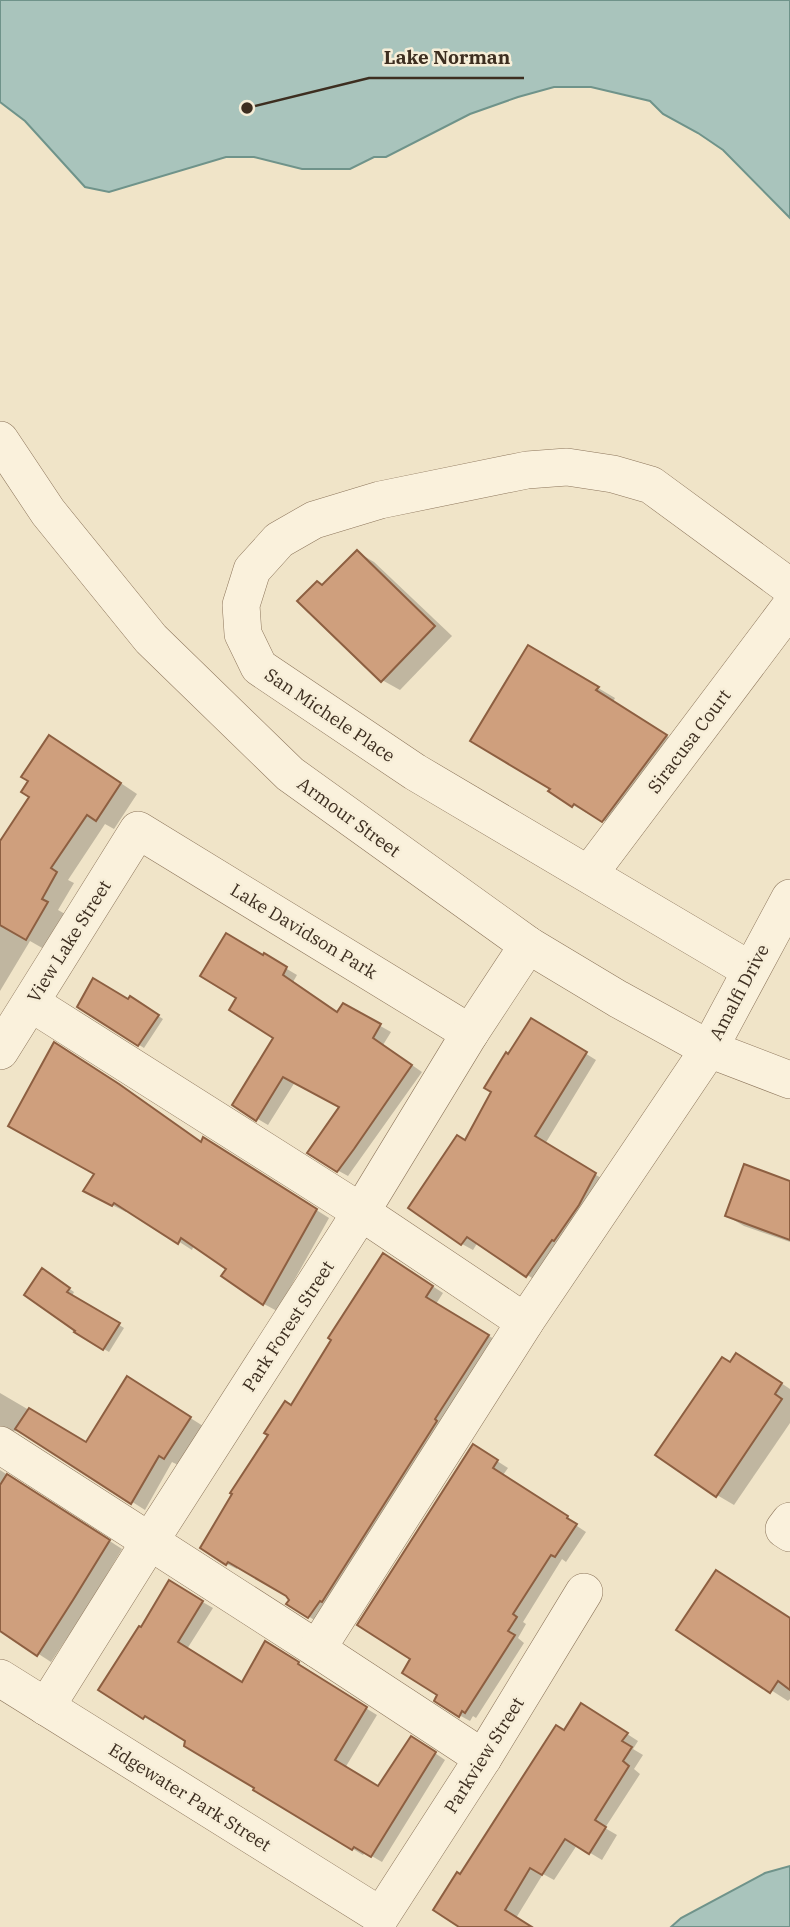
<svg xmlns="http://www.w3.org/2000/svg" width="790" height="1927" font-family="'IBM Plex Serif',serif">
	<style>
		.water { fill: #a9c4bc; stroke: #6f938a; stroke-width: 2 }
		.shadow { fill: #0003 }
		.building { fill: #cf9f7d; stroke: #8d5f41; stroke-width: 2 }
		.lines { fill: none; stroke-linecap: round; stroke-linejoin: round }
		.minor-casing { stroke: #8d765c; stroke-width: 38 }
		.minor { stroke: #faf1dc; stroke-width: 37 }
		.labels { text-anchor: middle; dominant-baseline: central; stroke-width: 5; stroke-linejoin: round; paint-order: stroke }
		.street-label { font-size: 18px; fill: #3d2e20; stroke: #f7eed8 }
		.leader { fill: none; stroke: #3d2e20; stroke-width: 2.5 }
		.callout-dot { fill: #3d2e20; stroke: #f7eed8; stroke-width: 2.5 }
		.callout-label { font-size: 19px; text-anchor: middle; font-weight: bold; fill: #3d2e20; stroke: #f7eed8; stroke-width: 5; stroke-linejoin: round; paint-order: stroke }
	</style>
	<rect width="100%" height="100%" fill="#f0e4c8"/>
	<g class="water">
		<path d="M0,0H790V218L723,150L698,133L663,114L650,101L591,87H554L518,97L470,114L386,157H374L350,169H302L254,157H226L109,192L85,187L25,121L0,102Z"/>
		<path d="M790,1866V1927H671L681,1918L765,1873Z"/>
	</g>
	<g class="shadow">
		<path d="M357,552L374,562L452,636L400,690L382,680L323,586Z"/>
		<path d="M529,647L615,698L613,702L683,746L620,830L591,813L590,815L573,805Z"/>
		<path d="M67,747L137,794L114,829L105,824L68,880L74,883L58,910L65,914L44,949L30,941L0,991V840L2,841Z"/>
		<path d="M265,956L297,975L293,982L339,1014L343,1005L391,1032L383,1045L422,1072L348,1176L337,1170L342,1107L295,1082L268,1125L234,1105L275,1038L264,958Z"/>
		<path d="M131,998L163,1019L144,1048L79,1006L129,1001Z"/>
		<path d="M532,1020L596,1060L545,1144L606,1181L538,1282L478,1242L473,1250L462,1244L411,1208L466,1142L509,1056Z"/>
		<path d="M68,1052L133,1094L202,1143L217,1147L329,1218L277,1311L264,1304L229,1269L194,1245L192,1250L128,1209L126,1212L98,1198L96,1174Z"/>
		<path d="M790,1182V1242L744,1226L727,1216Z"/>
		<path d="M394,1261L443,1293L436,1304L499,1342L319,1623L289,1604L291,1599L287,1595L238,1566L237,1569L227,1564L292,1408Z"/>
		<path d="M48,1274L74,1292L72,1296L124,1328L109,1352L76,1332Z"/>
		<path d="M731,1364L754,1365L790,1389V1423L734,1505L717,1495Z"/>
		<path d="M140,1386L203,1426L178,1465L172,1462L145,1510L24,1433L15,1431L5,1433L0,1437V1393L87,1444Z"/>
		<path d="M483,1452L508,1468L503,1475L578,1524L577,1526L586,1532L566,1562L562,1559L523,1622L526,1624L518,1638L524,1643L476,1718L473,1716L470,1721L459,1715L440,1695L413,1659Z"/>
		<path d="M0,1470L122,1549L87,1608L51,1662L0,1629Z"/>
		<path d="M170,1583L213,1608L187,1649L242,1684L276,1649L309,1670L307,1672L377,1715L345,1768L379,1788L422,1744L445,1760L382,1862L365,1852L363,1855L255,1789L257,1788L187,1740L156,1721L154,1723L144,1717L142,1629Z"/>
		<path d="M790,1619V1699L788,1701L678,1630Z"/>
		<path d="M593,1712L638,1741L633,1749L643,1755L634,1769L640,1774L605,1828L617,1835L602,1860L577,1845L554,1880L543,1874L516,1918L526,1927H463L460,1876L565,1732Z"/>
	</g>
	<g class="building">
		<path d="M357,550L435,626L381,682L297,601L317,581L322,585Z"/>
		<path d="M528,645L599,687L596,690L667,735L602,822L574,804L572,807L548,791L550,789L470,741Z"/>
		<path d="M49,735L121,783L96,821L87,815L51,868L57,872L42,899L48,902L26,940L0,925V841L29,797L21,792L28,781L21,777Z"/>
		<path d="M226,933L263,955L264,953L287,967L283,975L337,1012L343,1003L381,1024L373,1038L412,1065L354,1149L337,1172L307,1153L339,1107L283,1077L256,1121L232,1105L273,1038L229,1010L236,998L200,976Z"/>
		<path d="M93,978L128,999L130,996L159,1015L138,1046L77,1007Z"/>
		<path d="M531,1018L587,1052L535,1136L596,1173L579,1205L554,1241L552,1240L526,1277L467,1237L461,1245L408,1208L457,1135L465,1140L491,1092L484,1088L506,1052L508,1054Z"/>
		<path d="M54,1042L119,1084L201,1142L203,1137L317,1209L263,1305L221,1276L226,1269L181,1238L178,1244L114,1203L112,1206L83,1191L94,1174L8,1126Z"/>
		<path d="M744,1164L790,1181V1240L725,1216Z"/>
		<path d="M383,1253L433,1286L426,1297L489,1335L435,1419L437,1421L322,1602L320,1601L308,1618L286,1604L289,1600L286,1596L228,1562L226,1565L200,1548L232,1494L230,1493L268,1435L264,1433L285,1401L291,1405L331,1340L328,1338Z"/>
		<path d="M42,1268L70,1288L67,1292L120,1323L103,1350L74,1332L75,1331L24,1295Z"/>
		<path d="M736,1353L782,1383L775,1394L782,1399L716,1497L655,1455L722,1357L730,1362Z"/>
		<path d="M127,1376L191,1417L164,1459L159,1456L131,1504L15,1429L29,1408L86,1442Z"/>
		<path d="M473,1444L498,1460L493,1468L568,1516L567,1518L577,1524L555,1557L551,1555L513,1614L517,1617L508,1631L515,1635L465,1713L462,1711L459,1717L434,1701L437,1695L402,1673L410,1659L357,1625Z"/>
		<path d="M7,1474L110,1540L73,1600L37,1656L0,1631V1485Z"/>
		<path d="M716,1570L790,1618V1690L778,1681L770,1693L676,1630Z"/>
		<path d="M169,1580L203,1601L178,1642L242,1682L265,1641L299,1662L298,1664L367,1707L335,1760L378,1786L411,1736L436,1752L371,1857L354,1847L352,1850L253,1790L254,1788L184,1746L185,1741L145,1716L143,1719L98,1690L139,1626L141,1627Z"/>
		<path d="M581,1703L628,1733L622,1741L632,1747L623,1761L629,1766L595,1820L606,1827L589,1854L565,1839L542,1875L530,1868L505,1910L532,1927H459L433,1910L457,1872L460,1874L556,1725L564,1730Z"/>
	</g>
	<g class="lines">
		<defs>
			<g id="minor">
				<path d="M0,440L48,512L151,639L290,774L528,945L618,999L709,1049L790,1080"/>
				<path d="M589,874L790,607"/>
				<path d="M750,970L415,772L259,667L243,634L241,605L252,570L279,540L314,520L380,500L527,470L567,467L613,474L651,485L790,587"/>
				<path d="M31,1003L361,1212L525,1322"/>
				<path d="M0,1051L138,830L470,1033"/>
				<path d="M0,1445L317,1649L483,1758"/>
				<path d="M790,1521L784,1529L790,1533"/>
				<path d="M317,1649L525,1322L709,1049L790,898"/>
				<path d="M0,1678L381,1916L483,1758L584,1592"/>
				<path d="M46,1707L150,1541L361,1212L470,1033L528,945"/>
			</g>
		</defs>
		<use href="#minor" class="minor-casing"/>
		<use href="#minor" class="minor"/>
	</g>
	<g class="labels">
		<g class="street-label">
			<text transform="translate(330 715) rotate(34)">San Michele Place</text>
			<text transform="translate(689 741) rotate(-53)">Siracusa Court</text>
			<text transform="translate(349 817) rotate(36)">Armour Street</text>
			<text transform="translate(304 931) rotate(31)">Lake Davidson Park</text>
			<text transform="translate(69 941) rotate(-58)">View Lake Street</text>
			<text transform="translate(739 992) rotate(-62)">Amalfi Drive</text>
			<text transform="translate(288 1326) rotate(-57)">Park Forest Street</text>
			<text transform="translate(484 1755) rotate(-58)">Parkview Street</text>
			<text transform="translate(190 1797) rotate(32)">Edgewater Park Street</text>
		</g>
	</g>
	<path class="leader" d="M247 108L369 78H524"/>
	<circle class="callout-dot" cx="247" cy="108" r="7"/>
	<g class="callout-label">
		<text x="447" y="64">Lake Norman</text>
	</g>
</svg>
